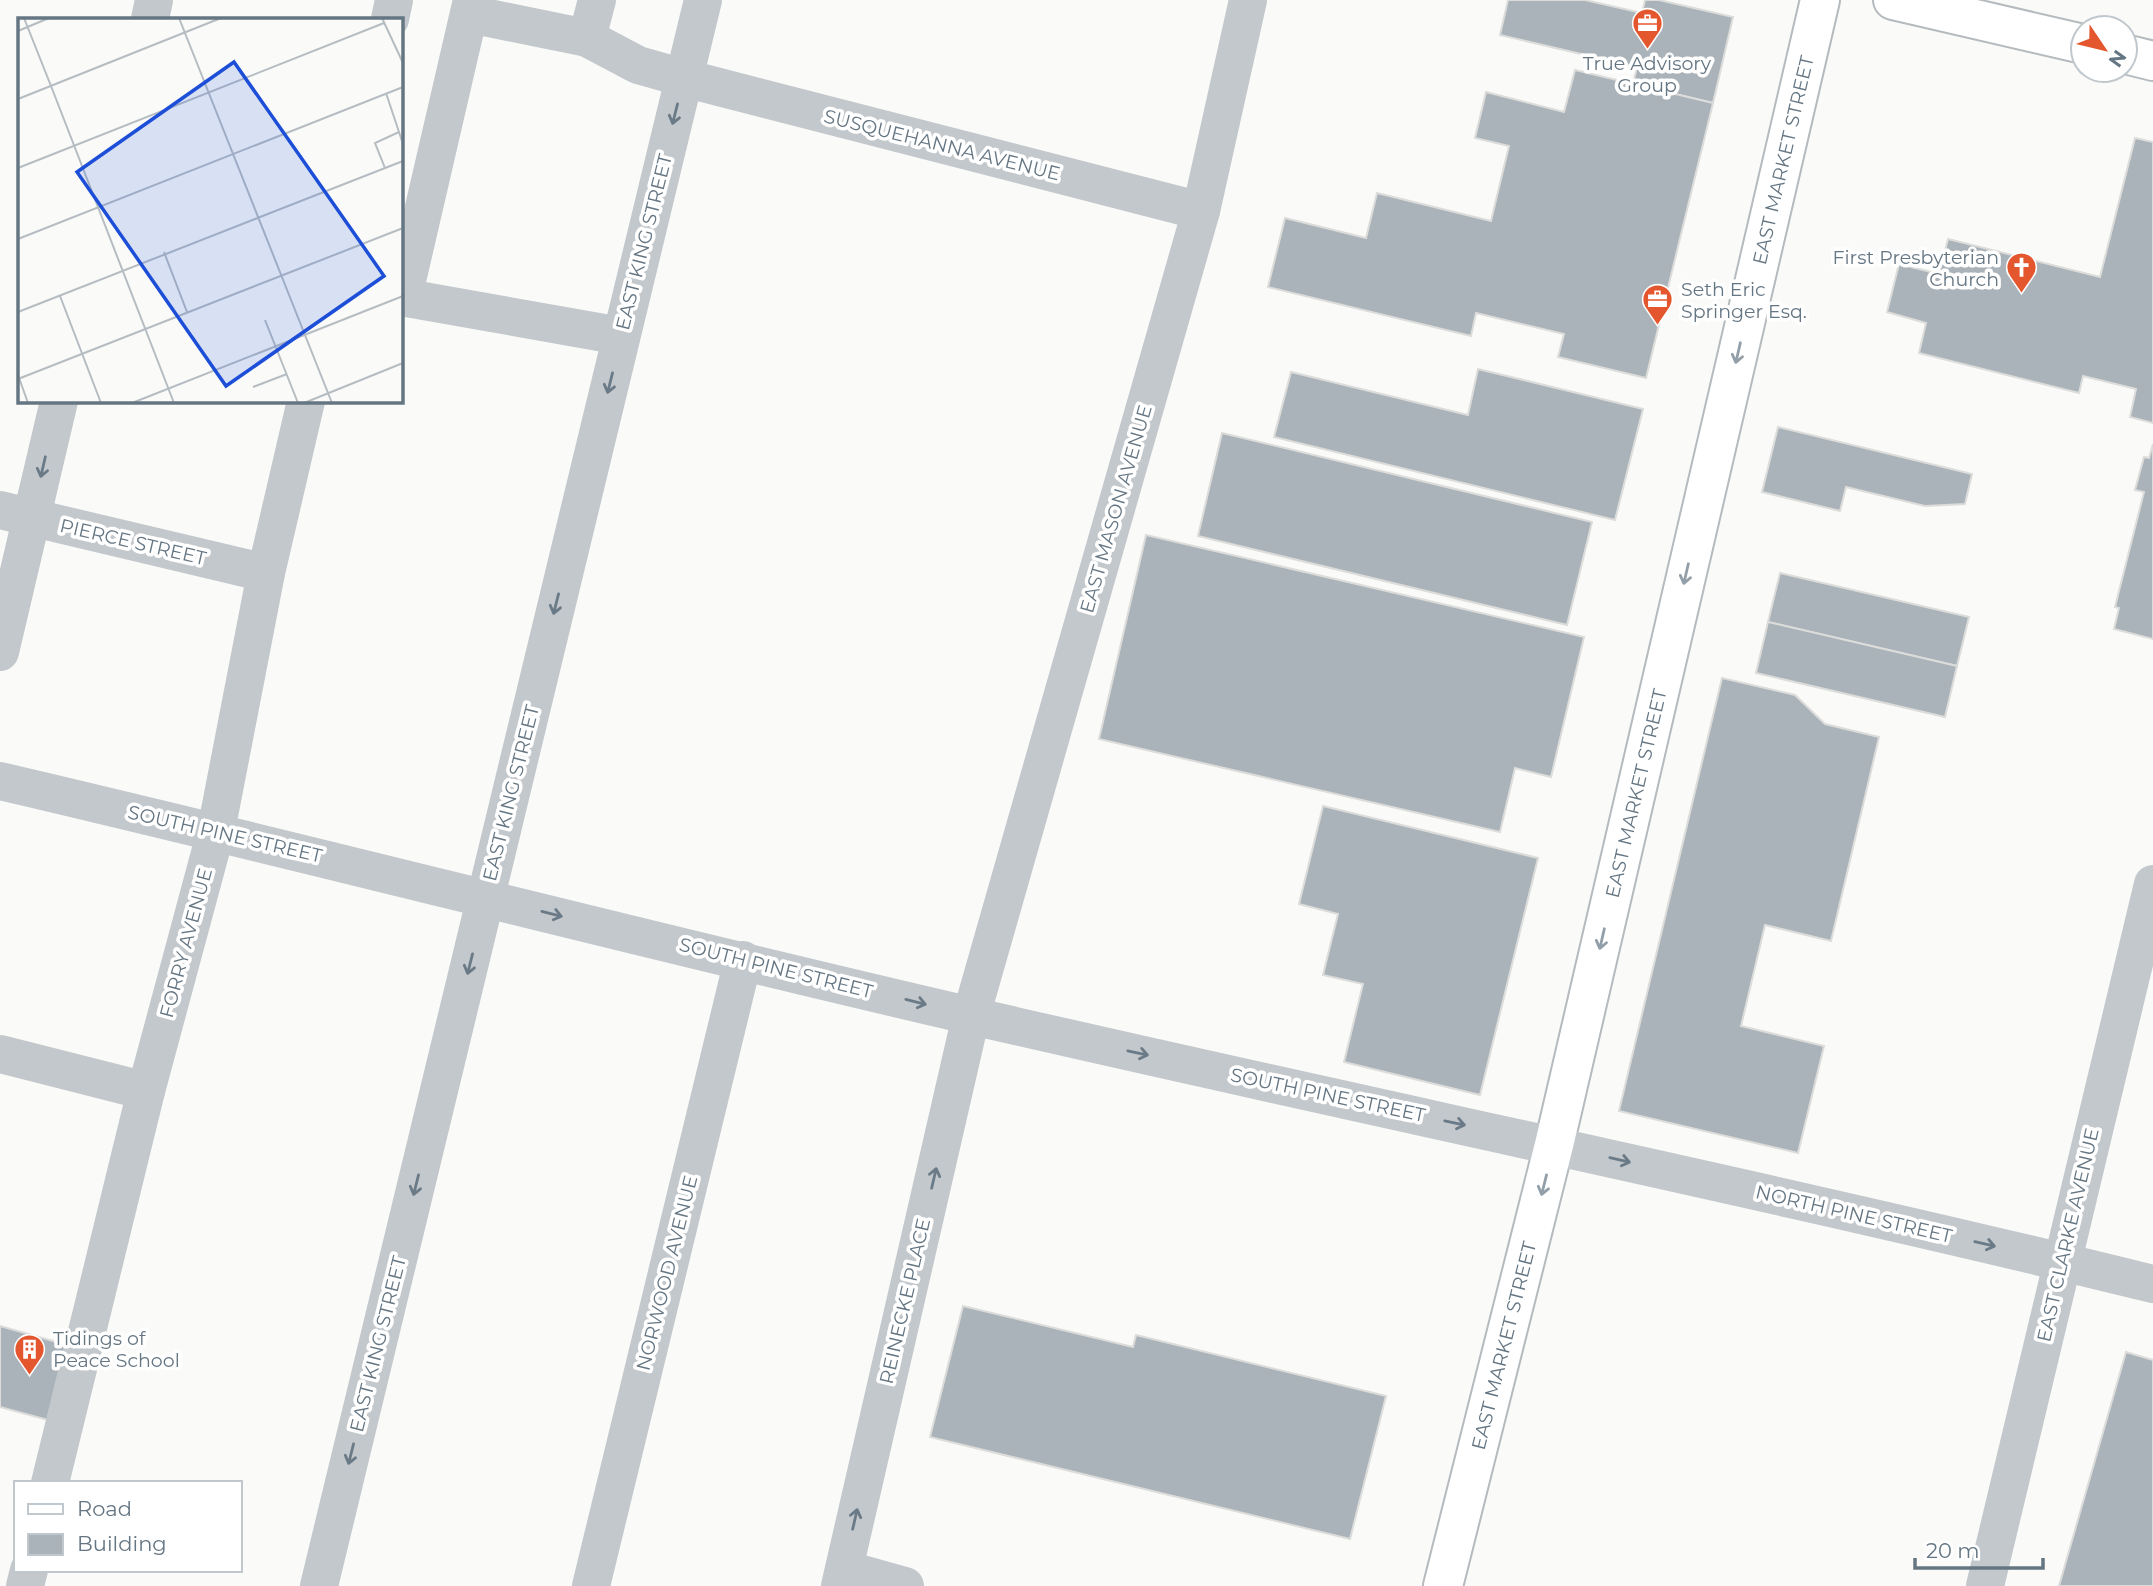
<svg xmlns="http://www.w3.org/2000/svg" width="2153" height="1586" font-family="Montserrat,sans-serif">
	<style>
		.building { fill: #aab3b9; stroke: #dcdcda; stroke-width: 2 }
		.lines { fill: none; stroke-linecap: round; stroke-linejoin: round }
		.major-casing { stroke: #b5babe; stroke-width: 42 }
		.minor { stroke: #c3c8cc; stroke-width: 38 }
		.major { stroke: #fff; stroke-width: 38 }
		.oneway { stroke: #6a7a87 }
		.oneway2 { stroke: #939fa8 }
		.labels { text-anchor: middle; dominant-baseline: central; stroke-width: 7; stroke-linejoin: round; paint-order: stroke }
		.poi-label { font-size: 19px; fill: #657683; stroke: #fff; text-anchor: start }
		.street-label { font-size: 19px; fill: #657683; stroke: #fff }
		.inset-road { fill: none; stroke: #b5bdc2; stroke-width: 2 }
		.view { fill: #1d4ed8; fill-opacity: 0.15; stroke: #1d4ed8; stroke-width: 3.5 }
		.inset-edge { fill: none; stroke: #657683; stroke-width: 3.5 }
	</style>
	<rect width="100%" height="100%" fill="#fafaf8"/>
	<g class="building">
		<path d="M1508,0H1585L1642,13L1645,0H1659L1733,17L1713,103L1633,84L1637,67L1500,35Z"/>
		<path d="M1575,70L1713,103L1646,378L1558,357L1564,334L1476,313L1471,336L1268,287L1285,218L1366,238L1377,193L1491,221L1509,146L1475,138L1486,92L1564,112Z"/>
		<path d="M2135,138L2153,142V423L2130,417L2136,389L2083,376L2079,393L1919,353L1926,323L1887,312L1899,264L1939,274L1948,239L2100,277Z"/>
		<path d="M1478,369L1643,409L1615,520L1274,437L1291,372L1468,415Z"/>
		<path d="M1778,427L1972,474L1965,504L1925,506L1846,487L1840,511L1762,492Z"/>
		<path d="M1222,433L1592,522L1567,625L1198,536Z"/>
		<path d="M2153,444V639L2114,629L2119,608L2115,607L2144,492L2135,490L2144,457L2149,458Z"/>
		<path d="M1146,535L1584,637L1551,777L1515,768L1500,832L1099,739Z"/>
		<path d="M1780,573L1969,617L1957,666L1768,622Z"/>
		<path d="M1768,622L1957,666L1945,717L1756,673Z"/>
		<path d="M1722,678L1795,695L1825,724L1879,737L1831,941L1765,925L1741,1026L1824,1046L1798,1153L1619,1111Z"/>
		<path d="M1323,806L1538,858L1480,1095L1344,1062L1363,984L1323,975L1338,914L1299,904Z"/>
		<path d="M963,1306L1133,1347L1136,1335L1386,1396L1350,1539L930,1437Z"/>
		<path d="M0,1326L67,1345L48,1420L0,1407Z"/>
		<path d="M2126,1352L2153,1360V1586H2059Z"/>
	</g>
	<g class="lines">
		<defs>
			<g id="major">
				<path d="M1893,0L2083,44"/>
				<path d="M2125,54L2153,61"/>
				<path id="s1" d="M1443,1586L1554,1145L1820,0"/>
			</g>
		</defs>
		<use href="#major" class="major-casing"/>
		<g class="minor">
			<path d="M469,14L587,38L638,65L684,78L1201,211"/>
			<path d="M150,19L154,0"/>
			<path d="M390,19L394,0"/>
			<path d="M587,38L597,0"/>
			<path d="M401,297L621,336"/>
			<path d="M403,298L472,0"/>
			<path d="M0,510L266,573"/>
			<path d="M0,652L59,401"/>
			<path d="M0,781C325,857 647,941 972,1016C1365,1107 1761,1188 2153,1284"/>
			<path d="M0,1054L146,1091"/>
			<path d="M50,1483L146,1091L216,831L266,573L306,401"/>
			<path d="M844,1569L905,1586"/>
			<path d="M25,1586L29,1570"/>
			<path d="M319,1586L703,0"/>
			<path d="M591,1586L743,960"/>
			<path d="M840,1586L971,1016L1201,211L1248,0"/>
			<path d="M1985,1586L2153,884"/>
		</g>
		<use href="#major" class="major"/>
	</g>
	<defs><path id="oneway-shaft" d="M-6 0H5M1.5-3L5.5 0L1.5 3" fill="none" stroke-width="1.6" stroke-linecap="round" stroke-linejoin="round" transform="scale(1.75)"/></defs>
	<g class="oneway">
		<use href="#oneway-shaft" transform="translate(675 114) rotate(104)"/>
		<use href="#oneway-shaft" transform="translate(610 383) rotate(104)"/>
		<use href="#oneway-shaft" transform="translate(43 467) rotate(103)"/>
		<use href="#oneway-shaft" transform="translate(556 604) rotate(104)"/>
		<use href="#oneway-shaft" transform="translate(552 914) rotate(14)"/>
		<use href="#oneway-shaft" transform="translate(470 964) rotate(104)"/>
		<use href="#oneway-shaft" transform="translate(916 1002) rotate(14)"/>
		<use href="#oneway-shaft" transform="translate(1138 1053) rotate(12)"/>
		<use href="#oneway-shaft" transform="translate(1455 1123) rotate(12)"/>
		<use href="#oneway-shaft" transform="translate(1620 1160) rotate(13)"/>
		<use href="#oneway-shaft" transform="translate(934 1178) rotate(-77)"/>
		<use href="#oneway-shaft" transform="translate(416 1185) rotate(104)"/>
		<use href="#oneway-shaft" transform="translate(1985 1244) rotate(13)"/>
		<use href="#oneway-shaft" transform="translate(351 1454) rotate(104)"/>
		<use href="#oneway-shaft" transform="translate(855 1519) rotate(-77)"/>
	</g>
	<g class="oneway2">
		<use href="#oneway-shaft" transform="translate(1738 353) rotate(103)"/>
		<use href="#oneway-shaft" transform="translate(1686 574) rotate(103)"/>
		<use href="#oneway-shaft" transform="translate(1602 939) rotate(103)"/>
		<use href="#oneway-shaft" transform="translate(1544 1185) rotate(104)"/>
	</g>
	<defs>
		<symbol id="office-pin" viewBox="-11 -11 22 30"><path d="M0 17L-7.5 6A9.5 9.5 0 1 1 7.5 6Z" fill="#e4572e" stroke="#fff"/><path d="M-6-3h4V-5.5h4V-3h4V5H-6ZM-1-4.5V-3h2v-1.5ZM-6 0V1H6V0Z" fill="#fff"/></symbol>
		<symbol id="church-pin" viewBox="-11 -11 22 30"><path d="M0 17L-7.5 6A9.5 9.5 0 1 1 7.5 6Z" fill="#e4572e" stroke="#fff"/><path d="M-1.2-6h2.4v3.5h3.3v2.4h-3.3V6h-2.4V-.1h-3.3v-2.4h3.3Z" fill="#fff"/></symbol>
		<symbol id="building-pin" viewBox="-11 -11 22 30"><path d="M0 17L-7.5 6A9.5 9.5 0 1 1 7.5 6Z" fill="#e4572e" stroke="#fff"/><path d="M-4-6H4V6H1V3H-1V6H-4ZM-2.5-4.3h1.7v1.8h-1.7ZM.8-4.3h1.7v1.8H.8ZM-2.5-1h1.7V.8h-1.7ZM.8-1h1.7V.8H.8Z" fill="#fff"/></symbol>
	</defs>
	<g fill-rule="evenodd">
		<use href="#office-pin" x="1630" y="6" width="35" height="47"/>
		<use href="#church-pin" x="2004" y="250" width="35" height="47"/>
		<use href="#office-pin" x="1640" y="282" width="35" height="47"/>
		<use href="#building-pin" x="12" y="1332" width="35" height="47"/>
	</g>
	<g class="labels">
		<g class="poi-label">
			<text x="1647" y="63" text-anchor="middle">True Advisory<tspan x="1647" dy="22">Group</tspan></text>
			<text x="1999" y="257" text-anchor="end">First Presbyterian<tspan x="1999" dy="22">Church</tspan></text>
			<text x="1681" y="289">Seth Eric<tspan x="1681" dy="22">Springer Esq.</tspan></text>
			<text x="53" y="1338">Tidings of<tspan x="53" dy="22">Peace School</tspan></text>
		</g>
		<g class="street-label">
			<text transform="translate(942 145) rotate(14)">SUSQUEHANNA AVENUE</text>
			<text stroke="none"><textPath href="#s1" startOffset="1466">EAST MARKET STREET</textPath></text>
			<text transform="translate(644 242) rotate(-76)">EAST KING STREET</text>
			<text transform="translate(1116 509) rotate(-74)">EAST MASON AVENUE</text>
			<text transform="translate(133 542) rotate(13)">PIERCE STREET</text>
			<text transform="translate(511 793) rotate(-76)">EAST KING STREET</text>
			<text stroke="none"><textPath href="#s1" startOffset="816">EAST MARKET STREET</textPath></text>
			<text transform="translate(225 834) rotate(13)">SOUTH PINE STREET</text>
			<text transform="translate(186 943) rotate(-75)">FORRY AVENUE</text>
			<text transform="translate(776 968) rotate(14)">SOUTH PINE STREET</text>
			<text transform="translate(1328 1095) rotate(12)">SOUTH PINE STREET</text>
			<text transform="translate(1854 1214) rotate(13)">NORTH PINE STREET</text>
			<text transform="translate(2068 1235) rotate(-77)">EAST CLARKE AVENUE</text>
			<text transform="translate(667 1273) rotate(-76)">NORWOOD AVENUE</text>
			<text transform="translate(905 1301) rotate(-77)">REINECKE PLACE</text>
			<text transform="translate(378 1344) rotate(-76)">EAST KING STREET</text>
			<text stroke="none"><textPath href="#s1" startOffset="248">EAST MARKET STREET</textPath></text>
		</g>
	</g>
	<g transform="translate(18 18)">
		<rect width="385" height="385" fill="#fafaf8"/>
		<path class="inset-road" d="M6,0L33,68M161,0L314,385M364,0L385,45M0,13L31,0M33,68L156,385M368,75L385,126M0,81L203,0M0,150L366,5M367,150L357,125L381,114M0,221L385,69M146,234L169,294M42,278L83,385M0,294L385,143M247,302L280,385M0,357L10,385M0,361L385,210M235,369L269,356M114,385L385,278M286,385L385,345"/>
		<path class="view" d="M216,44L366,258L208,368L59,154Z"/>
		<rect width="385" height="385" class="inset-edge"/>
	</g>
	<rect x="14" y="1481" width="228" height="91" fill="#ffffff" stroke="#c1c8cd" stroke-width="2"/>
	<rect x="28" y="1504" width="35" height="10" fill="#ffffff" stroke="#c1c8cd" stroke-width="2"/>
	<text x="77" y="1516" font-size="21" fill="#657683">Road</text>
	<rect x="28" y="1534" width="35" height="21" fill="#aab3b9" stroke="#c1c8cd" stroke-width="2"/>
	<text x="77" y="1551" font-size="21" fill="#657683">Building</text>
	<g transform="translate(2104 49) rotate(125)"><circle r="33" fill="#ffffff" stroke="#c1c8cd" stroke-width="2"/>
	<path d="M0-5L12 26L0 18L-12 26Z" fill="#e4572e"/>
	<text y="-10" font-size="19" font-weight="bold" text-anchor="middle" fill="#657683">N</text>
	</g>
	<path d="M1915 1558v10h128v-10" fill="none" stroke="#657683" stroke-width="3.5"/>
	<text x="1926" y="1558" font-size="21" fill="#657683" stroke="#ffffff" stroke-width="5" paint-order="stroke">20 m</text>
</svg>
